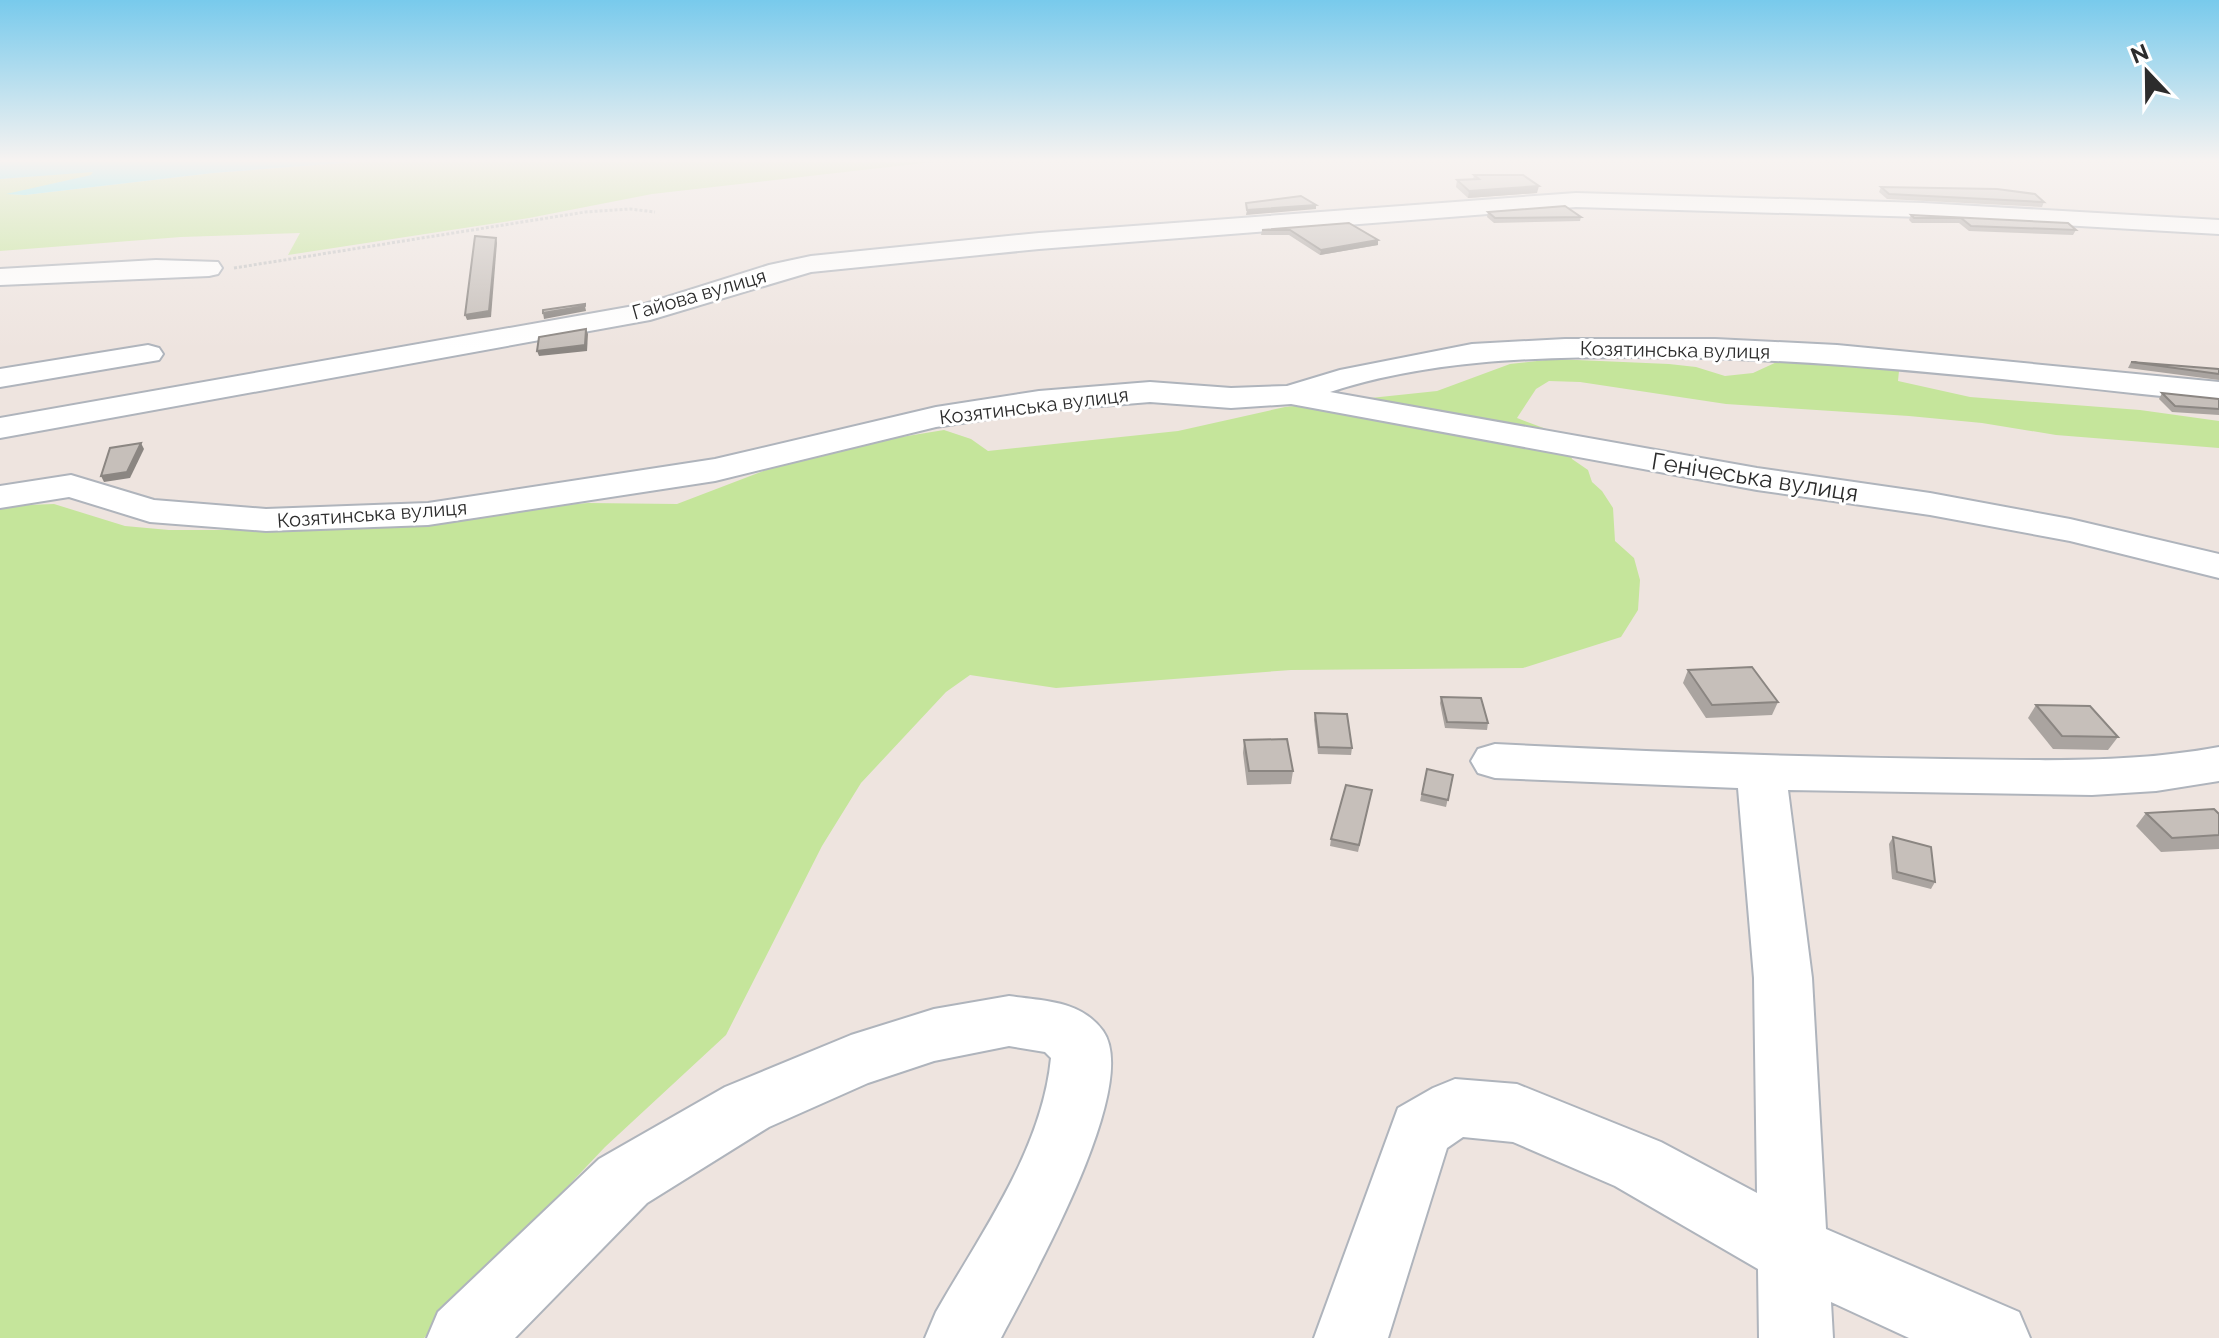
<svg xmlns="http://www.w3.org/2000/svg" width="2219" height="1338" font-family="Raleway,sans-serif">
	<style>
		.green { fill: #c5e59b }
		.water { fill: #71ebf1 }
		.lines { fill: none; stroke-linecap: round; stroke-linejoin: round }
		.minor-casing { stroke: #afb4bc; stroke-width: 4 }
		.path { stroke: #c4c4c4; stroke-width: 3; stroke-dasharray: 3 2; stroke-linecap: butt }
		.minor { fill: #fff; fill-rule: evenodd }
		.wall { fill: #aaa4a0 }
		.shaded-wall { fill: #8b8682 }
		.building { fill: #c6bfba; stroke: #8b8682; stroke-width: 2 }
		.labels { text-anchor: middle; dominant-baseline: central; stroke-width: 6; stroke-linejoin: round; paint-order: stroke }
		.far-street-label { font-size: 20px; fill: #2c2c2c; stroke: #fff }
		.street-label { font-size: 24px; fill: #2c2c2c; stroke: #fff }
	</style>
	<rect width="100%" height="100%" fill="#eee4df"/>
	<g class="green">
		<path d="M356,162H932L652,194L529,218L288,255L300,233L181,237L0,251V179L93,171L92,175L9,194L25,195L213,173Z"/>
		<path d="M1554,359L1669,364L1696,367L1725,376L1753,373L1779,361L1878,360L1899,371L1898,381L1970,397L2140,410L2219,421V448L2056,435L1982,423L1909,416L1726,404L1580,382L1549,381L1536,389L1517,418L1565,436L1572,459L1588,470L1592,482L1602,491L1613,508L1615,541L1634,558L1640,580L1638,610L1621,637L1523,668L1291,670L1056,688L970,675L946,692L861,783L822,846L726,1035L605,1147L424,1338H0V506L54,504L125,526L169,530H259L588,503L677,504L816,451L944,430L971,439L988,451L1178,431L1285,407L1437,391L1510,364Z"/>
	</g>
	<path class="water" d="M0,162H356L213,173L25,195L6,194L91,175L93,172L0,179Z"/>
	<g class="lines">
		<defs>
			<g id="minor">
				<path d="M1576,193L1923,203L2219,220V234L1923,217L1576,207L1039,249L811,272L650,320L0,438V418L645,304L769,265L811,256L1039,233Z"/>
				<path d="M156,260L218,262L222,268L218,274L209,276L0,285V269Z"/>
				<path d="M1565,339H1715L1837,345L2219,382V402C2025,382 1830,357 1635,357C1532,357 1429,360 1330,392L1757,468L1930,493L2070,519L2219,554V578L2070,541L1930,515L1757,490L1291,404L1231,408L1150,402L1039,411L936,427L715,481L428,525L266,531L150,522L69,497L0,508V486L71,475L154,500L266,509L428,503L715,459L936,407L1039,391L1150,382L1231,388L1287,386L1340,370L1472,344Z"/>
				<path d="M148,345L159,348L163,354L159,360L0,387V369Z"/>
				<path d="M1495,744C1645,752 1795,757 1946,759C2037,760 2128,764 2219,747V781L2156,791L2092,795L1788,790L1812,978L1826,1229L2019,1312L2030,1338H1909L1831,1302L1833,1338H1759L1758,1269L1615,1186L1513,1142L1463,1137L1447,1148L1388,1338H1314L1398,1108L1433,1088L1455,1079L1517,1084L1661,1142L1757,1193L1754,978L1738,788L1495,778L1478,773L1471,761L1478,749Z"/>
				<path d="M1009,996C1043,1001 1081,1000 1103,1031C1142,1086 1030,1282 1001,1338H925L936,1312C981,1233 1042,1150 1051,1058L1045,1052L1009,1046L934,1061L868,1083L769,1127L647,1203L515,1338H427L438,1312L599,1159L725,1087L851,1035L934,1009Z"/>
			</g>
		</defs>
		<use href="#minor" class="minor-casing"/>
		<path class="path" d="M234,268L585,212L630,209L655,212"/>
		<use href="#minor" class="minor"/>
	</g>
	<g class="wall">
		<path d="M1474,175L1537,193L1468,198L1456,187L1457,180L1473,179Z"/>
		<path d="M1881,187L2044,202L2042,207L1887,199L1879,192Z"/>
		<path d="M1488,212L1581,217L1580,221L1494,223L1487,217Z"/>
		<path d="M1911,215L2068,223L2076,230L2073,235L1969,231L1959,223H1912L1909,220Z"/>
		<path d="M1349,223L1378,245L1320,255L1289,235H1261L1262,230Z"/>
		<path d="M2131,362L2219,369V380L2128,368Z"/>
		<path d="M2162,393L2219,399V415L2172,412L2159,399Z"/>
		<path d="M1688,670L1778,702L1772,715L1706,718L1683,683Z"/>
		<path d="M1441,697L1488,723L1487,730L1445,728L1440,703Z"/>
		<path d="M2036,705L2118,737L2108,750L2053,749L2028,718Z"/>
		<path d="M1315,713L1352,748L1351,755L1318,754L1314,720Z"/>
		<path d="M1244,740L1293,771L1291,784L1247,785L1243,753Z"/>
		<path d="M1427,769L1453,775L1446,807L1420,801Z"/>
		<path d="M1372,790L1358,852L1330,846L1331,839Z"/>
		<path d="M2146,813L2219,814V849L2161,852L2136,826Z"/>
		<path d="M1893,837L1935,882L1931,889L1892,879L1889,844Z"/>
	</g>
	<g class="shaded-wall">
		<path d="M1539,186L1537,193L1468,198L1469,191Z"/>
		<path d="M1316,205V209L1246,215L1247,210Z"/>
		<path d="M496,238L497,243L491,317L467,320L465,315Z"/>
		<path d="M1378,240V245L1320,255L1321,250Z"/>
		<path d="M585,306L586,311L544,319L543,313Z"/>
		<path d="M586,329L588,334L587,351L539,356L537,351Z"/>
		<path d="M141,443L144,449L130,478L104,482L101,476Z"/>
	</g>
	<g class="building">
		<path d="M1474,175H1523L1539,186L1469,191L1457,180L1479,179Z"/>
		<path d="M1881,187L1997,189L2035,194L2044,202L1889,194Z"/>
		<path d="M1301,196L1316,205L1247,210L1246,203Z"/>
		<path d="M1565,206L1581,217L1495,218L1488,212Z"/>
		<path d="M1911,215L2068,223L2076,230L1971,226L1961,218H1914Z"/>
		<path d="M1349,223L1378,240L1321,250L1290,230H1262Z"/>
		<path d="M475,236L496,238L489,311L465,315Z"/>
		<path d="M585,304V306L543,313V310Z"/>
		<path d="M586,329L585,345L537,351L539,337Z"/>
		<path d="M2131,362L2219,369V374Z"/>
		<path d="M2162,393L2219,399V409L2175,406Z"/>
		<path d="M141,443L127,472L101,476L110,448Z"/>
		<path d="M1752,667L1778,702L1712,705L1688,670Z"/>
		<path d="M1441,697L1481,698L1488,723L1447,722Z"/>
		<path d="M2036,705L2090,706L2118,737L2062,736Z"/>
		<path d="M1315,713L1347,714L1352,748L1319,747Z"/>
		<path d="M1287,739L1293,771H1249L1244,740Z"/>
		<path d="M1427,769L1453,775L1448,800L1422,794Z"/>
		<path d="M1346,785L1372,790L1359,845L1331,839Z"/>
		<path d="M2214,809L2219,814V835L2172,838L2146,813Z"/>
		<path d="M1893,837L1931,847L1935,882L1897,872Z"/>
	</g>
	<linearGradient id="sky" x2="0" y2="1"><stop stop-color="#78caec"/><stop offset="0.46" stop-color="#f7f3f1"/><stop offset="1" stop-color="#f7f3f1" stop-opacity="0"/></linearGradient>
	<rect width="2219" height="349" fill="url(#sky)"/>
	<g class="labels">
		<g class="far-street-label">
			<text transform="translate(699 294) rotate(-16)">Гайова вулиця</text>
			<text transform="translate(1675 350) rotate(1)">Козятинська вулиця</text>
			<text transform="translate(1034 406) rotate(-7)">Козятинська вулиця</text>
			<text transform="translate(372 514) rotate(-4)">Козятинська вулиця</text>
		</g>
		<g class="street-label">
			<text transform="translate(1755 477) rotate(9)">Генічеська вулиця</text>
		</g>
	</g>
	<g transform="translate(2147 72) rotate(338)" stroke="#ffffff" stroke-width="6" paint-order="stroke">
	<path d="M0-6L14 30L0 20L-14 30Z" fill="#2c2c2c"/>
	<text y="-12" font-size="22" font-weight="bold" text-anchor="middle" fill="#2c2c2c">N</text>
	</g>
</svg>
